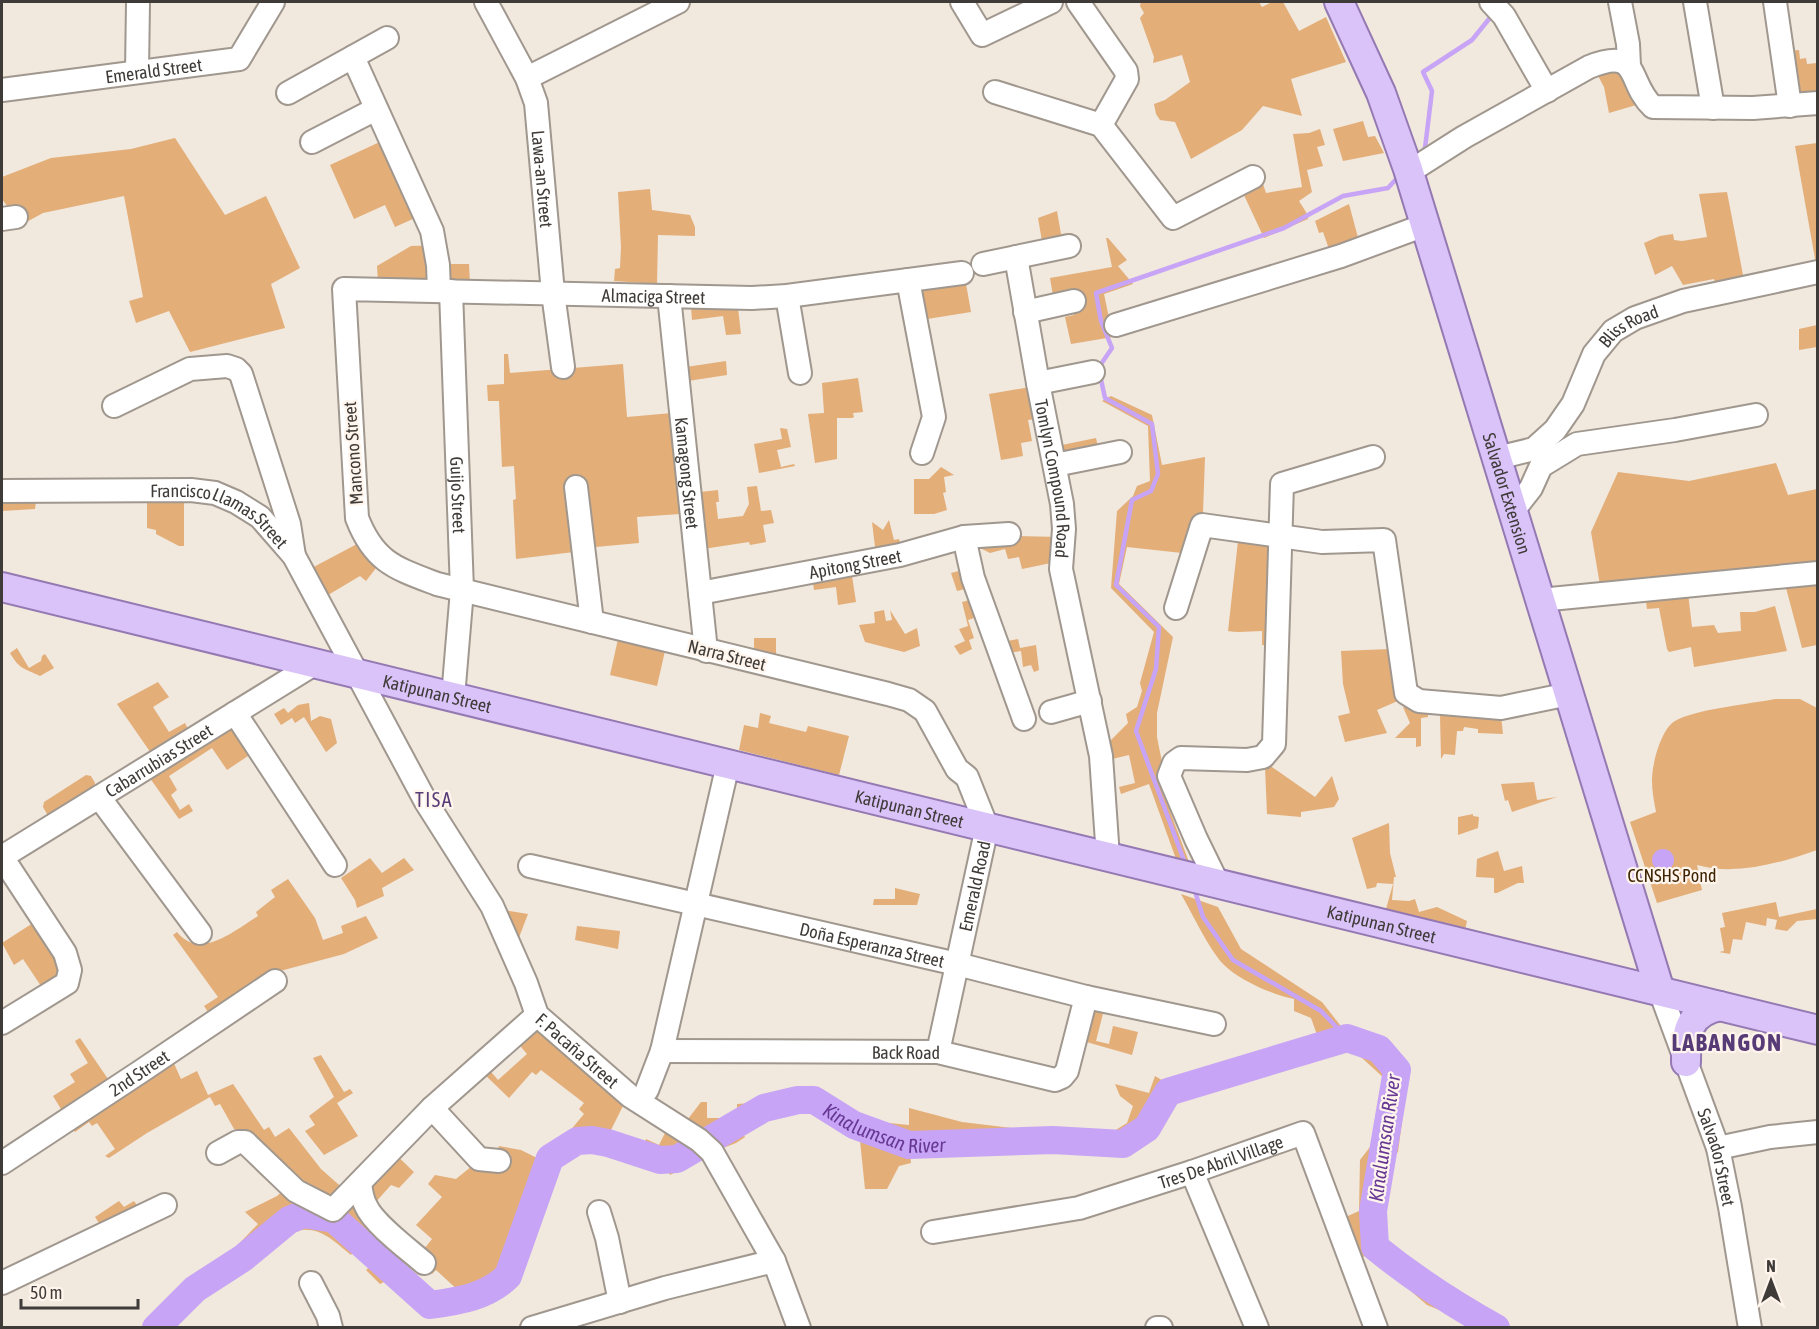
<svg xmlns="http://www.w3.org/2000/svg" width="1819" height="1329" font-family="'Asap Condensed',sans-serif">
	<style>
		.green { fill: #e3ae78 }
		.water { fill: #c7a4f5 }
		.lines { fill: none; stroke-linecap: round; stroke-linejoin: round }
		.stream { stroke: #c7a4f5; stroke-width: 4.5 }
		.river { stroke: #c7a4f5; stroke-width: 28 }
		.minor-casing { stroke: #a0978e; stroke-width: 26 }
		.major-casing { stroke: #9479b2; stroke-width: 32 }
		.minor { stroke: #fff; stroke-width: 22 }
		.major { stroke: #dac3f8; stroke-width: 28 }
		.labels { text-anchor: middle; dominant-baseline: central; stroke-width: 4.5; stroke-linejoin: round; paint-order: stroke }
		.street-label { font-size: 18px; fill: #3f3b38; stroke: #fff5ec }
		.park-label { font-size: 18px; fill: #3d2303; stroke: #fff5ec }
		.neighbourhood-label { font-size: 20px; letter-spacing: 1.5px; fill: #573b77; stroke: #fff5ec }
		.water-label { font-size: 20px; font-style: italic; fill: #663894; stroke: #fff5ec }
		.district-label { font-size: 24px; font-weight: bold; letter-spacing: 1.5px; fill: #573b77; stroke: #fff5ec }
	</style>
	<rect width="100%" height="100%" fill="#f1e8de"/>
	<g class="green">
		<path d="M1141,2H1259L1262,7L1272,2H1283L1299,31L1326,17L1346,62L1291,79L1302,116L1263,106L1242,130L1191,159L1175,122L1160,120L1156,114L1154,104L1165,100L1190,82L1182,55L1153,63L1154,57L1140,18L1144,13L1140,6Z"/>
		<path d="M1799,50L1800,59L1806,58L1807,64L1817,63V96L1797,100L1788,51Z"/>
		<path d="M1618,66L1643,103L1609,113L1604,87L1596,72Z"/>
		<path d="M1363,121L1368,137L1375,136L1384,153L1343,161L1333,129Z"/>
		<path d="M1320,129L1325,145L1317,147L1323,166L1307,170L1312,192L1299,201L1306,212L1308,219L1264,238L1243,193L1260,175L1266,193L1302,187L1293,134L1309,133Z"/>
		<path d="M175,138L225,215L266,196L300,268L271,284L285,328L190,352L169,311L136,323L129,301L143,297L124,196L43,213L21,225L2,199V177L51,158L131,149Z"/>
		<path d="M384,140L415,218L395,227L385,205L354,219L330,165Z"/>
		<path d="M1817,143V270L1795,146Z"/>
		<path d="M650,189L652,210L690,215L695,227V236L658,235L657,284L614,281L615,269L620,268L621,247L618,192Z"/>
		<path d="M1727,192L1744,280L1716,285L1714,279L1683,285L1672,266L1655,275L1644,243L1660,236L1673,234L1674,240L1682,241L1707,237L1699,194Z"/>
		<path d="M1349,204L1360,245L1330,252L1323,232L1319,233L1315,221Z"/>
		<path d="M1057,211L1061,234L1072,233L1073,240L1025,250L1023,243L1042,241L1038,218Z"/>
		<path d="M1106,238H1108L1127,260L1118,266L1133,284L1104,294L1113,337L1071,344L1065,317L1074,315L1072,305L1055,308L1050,278L1112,267Z"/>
		<path d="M446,245L447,264H469L470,284L378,281L377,266L411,246Z"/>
		<path d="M965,278L971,312L921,320L915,287Z"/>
		<path d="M691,307L738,308L741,334L726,335L723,316L692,320Z"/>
		<path d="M1817,325V347L1799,350V329Z"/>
		<path d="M504,354H508L510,373L623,364L627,417L672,413L680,514L637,517L639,543L574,549V552L516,559L513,500L516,499L514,466L502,467L499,401H488L487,385L504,384Z"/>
		<path d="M726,361L727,375L688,381L686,367Z"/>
		<path d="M858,378L863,412L853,413L854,417L852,418H837V459L815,463L808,414L824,413L822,383Z"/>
		<path d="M1030,387L1036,419L1028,420L1032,441L1021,443L1023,456L1001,460L989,394Z"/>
		<path d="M1111,396L1152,415L1162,465L1205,457L1203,513L1192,524L1182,553L1127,547L1119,584L1173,637L1157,713V737L1163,767L1159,782L1189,862L1176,859L1149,784L1121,794L1119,787L1135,783L1129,755L1108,760L1107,744L1128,723L1126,714L1137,707L1142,691L1140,683L1154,632L1111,588L1117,511L1133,496L1137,486L1150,481L1148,426L1102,401Z"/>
		<path d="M780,428L787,429L791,447L777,450L781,467L794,464L795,466L759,473L754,444L782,439Z"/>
		<path d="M1096,438L1098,447L1060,461L1057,446Z"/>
		<path d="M1776,463L1788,495L1817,489V645L1802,648L1782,573L1600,585L1591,532L1618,472L1689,481Z"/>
		<path d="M941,467L954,475L944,477L946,492L943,493L947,510L934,514H914V479H929Z"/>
		<path d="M757,486L761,511L771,510L774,523L763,525L766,542L750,545L749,542L703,549L700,492L718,490L719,502H716L718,519L743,516L749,504L747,487Z"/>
		<path d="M147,496L184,497V546H179L156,534V530L147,528Z"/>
		<path d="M2,501H36L35,509L2,511Z"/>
		<path d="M889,520L894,540L899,539L902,549L876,555L872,522L883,530Z"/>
		<path d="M1212,532L1275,539L1269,646L1262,645V631C1250,631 1239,633 1228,631L1238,541L1211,538Z"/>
		<path d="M1012,536L1060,537L1051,563L1022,569L1019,557L1008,559L1005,549L990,553L964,540Z"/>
		<path d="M357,544L376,568L366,581L360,576L323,598L308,570Z"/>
		<path d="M963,570L969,588L957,591L951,573Z"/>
		<path d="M852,576L856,602L838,605L836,587L814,590L813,583Z"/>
		<path d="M1688,593L1692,627L1714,625L1718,633L1741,631L1740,612H1755L1775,606L1787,651L1694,667L1691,647L1669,652L1667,649L1659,608L1647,609L1645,594Z"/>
		<path d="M977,598L983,615L968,620L974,638L969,640L972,649L960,655L954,646L965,641L959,629L968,626L962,602Z"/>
		<path d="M884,610L886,621L892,620L890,610L905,634L917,628L920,646L904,652L865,642L859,625L875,623L874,612Z"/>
		<path d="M754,638H776V660L754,656Z"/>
		<path d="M618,639L665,651L657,686L610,675Z"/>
		<path d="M1018,639L1020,648L1036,645L1039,670L1034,672L1031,665L1023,667L1021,651L1008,653L1002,642Z"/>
		<path d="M17,648L29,668L41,661L42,656L45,654L54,668L40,676C24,668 20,670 10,653Z"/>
		<path d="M1390,649L1400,700L1377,710L1387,733L1345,742L1338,716L1350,713L1343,684L1341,651Z"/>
		<path d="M158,682L169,697L153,707L169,732L185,723L190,733L153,756L117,704Z"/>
		<path d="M1775,699H1800L1817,708V850C1780,863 1736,876 1697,865L1702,890L1657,903L1630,822L1656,812C1654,802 1652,791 1652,780C1652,764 1661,729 1675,721C1696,709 1750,704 1775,699Z"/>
		<path d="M309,703L311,721L320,716L331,719L337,743L326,752L304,717L295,723L292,718L281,725L274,714L284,708L288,713L298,705Z"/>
		<path d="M1403,707L1428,709V717L1421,718V746L1416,747V738H1395L1410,723Z"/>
		<path d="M760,713L771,716L769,723L806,732L808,726L849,736L839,775L739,750L744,725L758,728Z"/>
		<path d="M1440,715L1501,716L1503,734L1478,733V729L1464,727L1463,731H1457L1455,755L1444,754L1441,759Z"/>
		<path d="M232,724L251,754L227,770L212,748L169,776L177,790L171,795L180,810L189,804L193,811L179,819L147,774Z"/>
		<path d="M1265,767H1272L1315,797L1332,776L1339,799L1334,807L1301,812V817L1267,814Z"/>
		<path d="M86,775L91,776L95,783L94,787L51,814H47L43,807L44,802Z"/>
		<path d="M1534,782L1537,800L1557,797L1512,812L1508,800L1505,801L1501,784Z"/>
		<path d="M1473,814V816L1479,817L1478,828L1458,835V817Z"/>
		<path d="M1389,823L1390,853L1396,877H1394L1392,900L1409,901L1415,899L1419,912L1437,907L1467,921L1465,930L1386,909L1393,884L1377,883L1376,887L1367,889L1352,838Z"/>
		<path d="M1498,851L1504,871L1522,866L1524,883H1518L1497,893H1494V878L1476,877L1477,859Z"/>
		<path d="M370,858L382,873L404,858L414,870L382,888L384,896L357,908L355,900L341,878Z"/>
		<path d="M288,879L315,918L323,940L343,933L341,926L366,916L378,938L344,954L280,971L247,988L211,1016L204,1006L218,997L173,935L177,932C200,961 235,930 258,916L256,912L275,897L271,890Z"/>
		<path d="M895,888L920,894L917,905H873L874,899H895Z"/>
		<path d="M1181,894L1218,907L1241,949L1322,1002L1347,1034L1380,1045L1399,1067L1409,1069L1398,1152L1383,1167L1377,1207L1380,1237L1392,1255L1471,1308L1511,1327H1481L1427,1305L1369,1255L1355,1259L1339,1220L1359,1211L1360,1160L1370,1147L1385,1079L1350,1047L1325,1055L1322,1050L1181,1090L1163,1122L1148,1142L1107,1152L1058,1145L1016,1144L910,1153L911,1163L899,1166L887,1189H865L859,1131C846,1123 833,1113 819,1108C791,1097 762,1114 741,1130L745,1137L736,1143L723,1148L688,1119L701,1102H707V1118H737V1104L752,1103L768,1095H812L852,1109L858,1115L879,1122L909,1125V1108L962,1122L1101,1139L1127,1123L1133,1106L1120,1096L1115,1084L1149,1093L1155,1076L1175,1088L1277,1057L1307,1042L1321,1046L1311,1018L1294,1011V999C1272,995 1231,977 1218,958C1204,939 1193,915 1181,894Z"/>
		<path d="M1776,902L1779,917L1817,909V919L1797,921L1787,931L1775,929L1777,920L1767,918L1766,926L1746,922L1742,940L1733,939L1730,954L1719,952L1724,951L1720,928L1725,927L1722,913Z"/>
		<path d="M504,910L528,914L518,940Z"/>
		<path d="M33,923L61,961L60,973L41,986L23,959L14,965L2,943Z"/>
		<path d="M577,926L620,931L618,949L575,940Z"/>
		<path d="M1092,1004L1105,1006L1096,1041L1109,1044L1113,1026L1138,1032L1132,1055L1083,1041Z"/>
		<path d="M535,1025L627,1098L606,1140L569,1132L584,1114L579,1109L584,1103L541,1070L536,1075L532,1072L509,1098L482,1072L487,1067L498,1080L527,1054L516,1041Z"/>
		<path d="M80,1038L108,1079L61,1109L53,1096L75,1082L70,1074L88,1063L76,1043L75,1041Z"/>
		<path d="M166,1046L181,1079L197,1071L208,1095L233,1084L264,1130L269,1127L275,1137L289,1128L321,1169L346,1191L332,1202L293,1182L243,1132L234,1129L220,1104L215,1106L210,1097L147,1133L109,1158L105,1156L115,1149L97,1123L92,1126L89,1122L75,1132L70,1125Z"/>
		<path d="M321,1055L344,1092L350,1089L353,1093L337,1103L358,1136L324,1155L305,1131L315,1125L309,1116L334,1097L313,1058Z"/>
		<path d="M668,1127L705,1156L670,1175L666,1167L638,1158L646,1139L659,1145Z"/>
		<path d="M499,1146L521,1150L545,1162L513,1267L515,1285L487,1296L457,1310L424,1315L384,1282L380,1284L366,1270L372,1265L353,1252L351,1255C336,1243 322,1228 302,1230C285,1233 183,1311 172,1327H146C162,1307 182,1291 203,1277L207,1281L236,1261L230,1253L258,1224L245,1212L277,1196L284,1190L332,1213L392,1151L414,1172L399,1188L391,1185L365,1214L377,1228L365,1241L429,1301L460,1292L436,1270L432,1274L415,1260L432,1239L416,1225L442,1197L428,1184L435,1175L456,1179L478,1161L493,1164Z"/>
		<path d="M119,1201L124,1207L134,1201L139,1208L101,1226L95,1217Z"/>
	</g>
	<circle class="water" cx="1663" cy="860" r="11"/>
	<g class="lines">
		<g class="stream">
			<path d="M1421,153L1425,148L1432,91L1423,72L1472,40L1493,14"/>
			<path d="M1099,367L1112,348L1101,321L1096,293L1284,228L1343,196L1388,188L1399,176"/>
			<path d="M1100,375L1105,398L1152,424L1158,474L1151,491L1132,500L1116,585L1159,627L1156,669L1136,731L1186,866"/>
			<path d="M1194,888L1203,917L1233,960L1321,1011L1347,1038"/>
		</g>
		<path class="river" id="s1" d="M156,1328L195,1289L243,1258L289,1220L304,1214L334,1219L430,1305C458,1301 487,1297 508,1276L550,1158L577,1141L592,1140L608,1143L660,1160L677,1159L764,1108L798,1100H814L854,1125L909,1145L1053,1140L1123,1144L1147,1128L1168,1092L1347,1038L1379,1049L1397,1070L1373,1211L1375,1247C1413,1278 1453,1304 1496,1328"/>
		<defs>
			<g id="minor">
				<path id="s2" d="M486,2L527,78L536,103L553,293L563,367"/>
				<path d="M962,2L982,35L1051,2"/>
				<path d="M1078,2L1126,71L1127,79L1101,125"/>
				<path d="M1491,2L1504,16L1547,91"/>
				<path d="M1620,2L1628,44L1629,66"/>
				<path d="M1695,2L1713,108"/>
				<path d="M1775,2L1790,106"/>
				<path d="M353,57L432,231L438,265L439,291"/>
				<path d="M137,72L138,2"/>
				<path d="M527,78L678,2"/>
				<path id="s3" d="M2,90L239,59L273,2"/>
				<path d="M995,92L1101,125L1173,218L1253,177"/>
				<path d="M288,93L387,38"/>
				<path d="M312,142L376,109"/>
				<path d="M1409,172L1464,137L1589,67C1642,46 1626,82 1653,107L1753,108L1818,103"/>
				<path d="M2,219L16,217"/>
				<path id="s4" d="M1016,257L1038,383L1062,504L1064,529L1061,569L1101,756L1108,857"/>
				<path d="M983,264L1069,246"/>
				<path d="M908,280L934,417L922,453"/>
				<path id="s5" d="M451,291L462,590L453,697"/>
				<path id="s6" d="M669,296L706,651"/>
				<path d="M787,296L800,373"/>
				<path d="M1025,312L1074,301"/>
				<path d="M1116,325L1341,256L1425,225"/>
				<path d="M1038,383L1093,372"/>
				<path d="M114,406L190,369L227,366L236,369L241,374L289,524L294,556"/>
				<path id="s7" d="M1497,458L1534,449L1555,430L1573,404L1594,354L1613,331L1635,318L1683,301L1818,272"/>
				<path d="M1055,465L1120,452"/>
				<path d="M576,487L592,622"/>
				<path id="s8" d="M2,491L191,490L215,493L236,502L260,517L294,556L426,802L492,906L526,983L537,1015L630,1096L699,1140L712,1152L774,1261L799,1328"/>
				<path d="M1513,511L1531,488L1541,466L1577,444L1675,430L1756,415"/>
				<path d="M964,537L973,578L1024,719"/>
				<path id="s9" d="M700,593L900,555L964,537L1009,534"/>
				<path d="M1540,600L1818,573"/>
				<path d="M1176,608L1202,525L1322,542L1384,540L1406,693L1419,701L1501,708L1569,694"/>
				<path d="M1051,712L1090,701"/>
				<path d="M235,713L335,865"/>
				<path d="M99,797L200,933"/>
				<path id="s10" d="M2,857L316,663"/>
				<path d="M2,857L65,953L70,970L67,983L2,1023"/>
				<path id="s11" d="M530,866L957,964L1086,997L1214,1024"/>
				<path d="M1218,884L1196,839L1169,776L1174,763L1181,758L1247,760L1263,757L1274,744L1282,484L1373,457"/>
				<path id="s12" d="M1660,991L1718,1148L1730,1207L1750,1328"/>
				<path id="s13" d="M662,1051L938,1052L1055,1080L1062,1077L1067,1071L1086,997"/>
				<path id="s14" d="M938,1052L987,827L967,777L957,769L925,711L909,700L888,694L437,584C395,568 374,562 357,518L344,289L752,298L787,296L962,273"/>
				<path d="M647,1090L662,1051L728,764"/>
				<path d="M432,1108L479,1159L499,1161"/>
				<path d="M1718,1148L1770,1137L1818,1132"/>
				<path d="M218,1153L238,1142H245L296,1191L333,1210L432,1108L537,1015"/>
				<path id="s15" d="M2,1163L140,1072L275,981"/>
				<path d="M1192,1172L1257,1328"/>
				<path d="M360,1183C361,1191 362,1199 366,1206C374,1224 408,1249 424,1263"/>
				<path d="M599,1212L607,1238L620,1302"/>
				<path id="s16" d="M933,1232L1079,1208L1192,1172L1303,1133L1376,1328"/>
				<path d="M2,1283L165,1205"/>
				<path d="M311,1283L328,1316L331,1328"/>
				<path d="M532,1328L665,1288L774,1261"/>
				<path d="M1157,1328H1161"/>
			</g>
			<g id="major">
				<path id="s17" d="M1339,2L1381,93L1408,169L1660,991"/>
				<path id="s18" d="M2,587L1818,1030"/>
				<path d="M1686,1062C1686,1033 1687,1013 1720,1006"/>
			</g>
		</defs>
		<use href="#minor" class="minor-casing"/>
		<use href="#major" class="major-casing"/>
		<use href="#minor" class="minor"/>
		<use href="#major" class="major"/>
	</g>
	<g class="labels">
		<g class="street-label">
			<text stroke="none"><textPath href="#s3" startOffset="153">Emerald Street</textPath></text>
			<text stroke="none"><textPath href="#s2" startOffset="189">Lawa-an Street</textPath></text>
			<text stroke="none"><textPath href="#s14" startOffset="1516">Almaciga Street</textPath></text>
			<text stroke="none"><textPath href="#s7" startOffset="198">Bliss Road</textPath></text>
			<text transform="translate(353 453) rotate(-94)">Mancono Street</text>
			<text stroke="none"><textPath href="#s6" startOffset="178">Kamagong Street</textPath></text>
			<text stroke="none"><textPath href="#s4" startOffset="225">Tomlyn Compound Road</textPath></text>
			<text stroke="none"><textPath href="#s5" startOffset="204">Guijo Street</textPath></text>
			<text stroke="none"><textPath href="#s17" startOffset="520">Salvador Extension</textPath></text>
			<text stroke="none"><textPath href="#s8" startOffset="225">Francisco Llamas Street</textPath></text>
			<text stroke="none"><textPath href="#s9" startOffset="158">Apitong Street</textPath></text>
			<text transform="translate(727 655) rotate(14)">Narra Street</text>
			<text stroke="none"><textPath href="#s18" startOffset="448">Katipunan Street</textPath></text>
			<text stroke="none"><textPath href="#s10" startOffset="184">Cabarrubias Street</textPath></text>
			<text stroke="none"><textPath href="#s18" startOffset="934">Katipunan Street</textPath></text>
			<text stroke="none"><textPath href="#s14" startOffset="170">Emerald Road</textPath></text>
			<text stroke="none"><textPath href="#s18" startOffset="1420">Katipunan Street</textPath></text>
			<text stroke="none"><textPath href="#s11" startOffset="351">Doña Esperanza Street</textPath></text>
			<text stroke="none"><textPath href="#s8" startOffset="890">F. Pacaña Street</textPath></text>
			<text stroke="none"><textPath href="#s13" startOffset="244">Back Road</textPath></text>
			<text stroke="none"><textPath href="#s15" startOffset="164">2nd Street</textPath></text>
			<text stroke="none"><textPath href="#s12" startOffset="176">Salvador Street</textPath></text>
			<text stroke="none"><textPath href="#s16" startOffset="297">Tres De Abril Village</textPath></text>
		</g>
		<g class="park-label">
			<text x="1672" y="875">CCNSHS Pond</text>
		</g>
		<g class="neighbourhood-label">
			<text x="434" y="799">TISA</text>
		</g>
		<g class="water-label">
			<text stroke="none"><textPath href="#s1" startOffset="922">Kinalumsan River</textPath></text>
			<text transform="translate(1384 1138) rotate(-82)">Kinalumsan River</text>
		</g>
		<g class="district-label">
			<text x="1727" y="1042">LABANGON</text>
		</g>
	</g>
	<rect width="1819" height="1329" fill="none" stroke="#3f3b38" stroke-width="6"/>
	<g transform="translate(1771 1281)" stroke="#fff5ec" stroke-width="4.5" paint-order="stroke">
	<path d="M0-4.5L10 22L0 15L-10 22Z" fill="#3f3b38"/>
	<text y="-9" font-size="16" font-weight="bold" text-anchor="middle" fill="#3f3b38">N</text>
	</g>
	<path d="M21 1299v9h117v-9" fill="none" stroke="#3f3b38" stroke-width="3"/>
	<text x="30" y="1299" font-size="18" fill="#3f3b38" stroke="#fff5ec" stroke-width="4.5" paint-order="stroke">50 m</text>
</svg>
